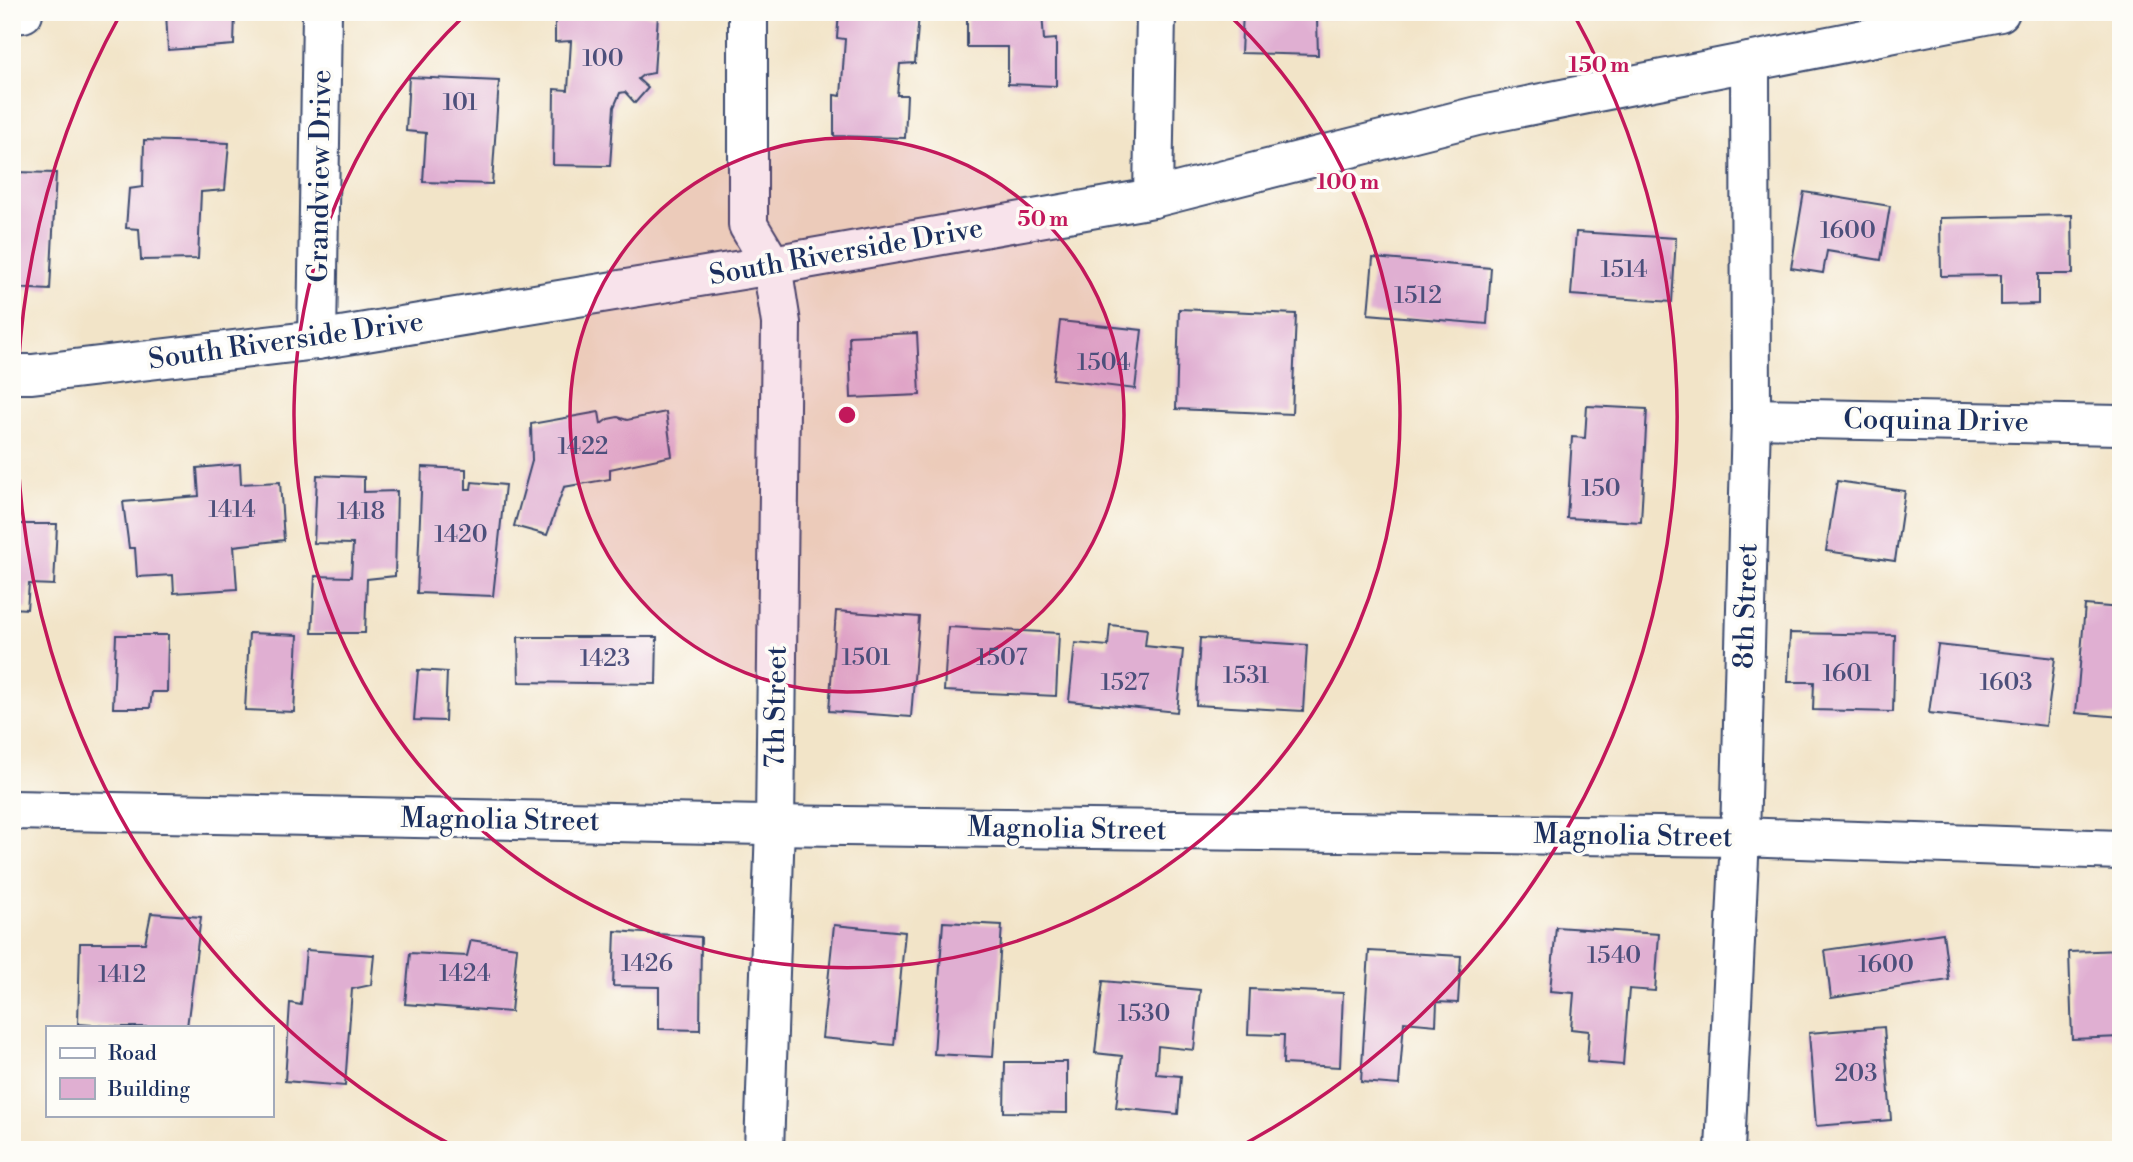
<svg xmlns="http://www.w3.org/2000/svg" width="2133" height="1162" font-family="'Libre Bodoni',serif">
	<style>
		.building { fill: #e0afd2 }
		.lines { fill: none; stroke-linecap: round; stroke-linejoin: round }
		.minor-casing { stroke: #3b4a6e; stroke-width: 42 }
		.tertiary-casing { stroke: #3b4a6e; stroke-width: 42 }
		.minor { stroke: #fff; stroke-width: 38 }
		.tertiary { stroke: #fff; stroke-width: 38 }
		.ring { fill: none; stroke: #c2185b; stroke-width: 3.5 }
		.labels { text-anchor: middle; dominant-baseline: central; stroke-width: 7; stroke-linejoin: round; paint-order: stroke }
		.number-label { font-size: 24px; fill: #4c4f7b }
		.street-label { font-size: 28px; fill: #1b2f5e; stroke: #fdfcf7 }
		.centre { fill: #c2185b; stroke: #fdfcf7; stroke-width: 3.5 }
		.ring-label { font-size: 21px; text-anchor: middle; font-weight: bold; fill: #c2185b; stroke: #fdfcf7; stroke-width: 7; stroke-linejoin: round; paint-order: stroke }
	</style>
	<rect width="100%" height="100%" fill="#fdfcf7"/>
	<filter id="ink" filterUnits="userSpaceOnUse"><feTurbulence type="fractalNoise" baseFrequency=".0143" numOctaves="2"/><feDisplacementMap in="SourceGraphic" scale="14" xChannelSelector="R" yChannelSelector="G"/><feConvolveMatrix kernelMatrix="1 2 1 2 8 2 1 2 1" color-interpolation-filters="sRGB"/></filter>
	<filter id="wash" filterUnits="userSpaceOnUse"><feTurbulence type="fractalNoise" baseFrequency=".00686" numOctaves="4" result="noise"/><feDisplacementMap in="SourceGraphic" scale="28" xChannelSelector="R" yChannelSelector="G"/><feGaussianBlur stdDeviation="1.57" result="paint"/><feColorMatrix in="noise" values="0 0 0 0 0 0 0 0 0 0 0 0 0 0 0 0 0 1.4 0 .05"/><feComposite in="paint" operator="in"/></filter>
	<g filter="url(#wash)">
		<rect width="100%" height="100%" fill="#f2e4c8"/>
		<g id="blocks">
			<g class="building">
				<path d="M166,12H235L234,45L168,50Z"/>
				<path d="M555,12L658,15L654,73L643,75L638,79L648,88L635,103L625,92L620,93L614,107L610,166L553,165L554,89L568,90L571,41L555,42Z"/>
				<path d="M839,12L919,14L915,63L900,64L897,95H907L905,138L834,136V95L841,96L845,39L837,38Z"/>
				<path d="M985,12H1042L1044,40L1056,39V86L1008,84V47H967V13L985,14Z"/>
				<path d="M1243,12H1339V18L1317,19L1318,55L1241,53Z"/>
				<path d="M409,77L499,81L492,184L423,182L426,133L406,131Z"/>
				<path d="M144,140L229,143L225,190L201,192L198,259L141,260L139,229L126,228L129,189L143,187Z"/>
				<path d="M12,172L56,173L50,290L12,288Z"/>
				<path d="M1804,192L1890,206L1881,260L1827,251L1823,273L1791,268Z"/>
				<path d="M2072,215L2073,274H2038V304L2001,305V275L1941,276L1940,218Z"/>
				<path d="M1576,232L1676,238L1672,302L1571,295Z"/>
				<path d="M1373,258L1491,268L1487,324L1368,314Z"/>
				<path d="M1179,309L1296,314L1292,414L1176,409Z"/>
				<path d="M1060,321L1142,330L1135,389L1053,379Z"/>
				<path d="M917,333L920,395L851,398L849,336Z"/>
				<path d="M1587,406L1647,409L1641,522L1567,518L1572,437L1585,438Z"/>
				<path d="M599,412L601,424L608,419L618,417L627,420L666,412L672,456L610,469V479L564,487L547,535L514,526L532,461L531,424Z"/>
				<path d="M240,464L241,484L280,482L284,540L234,546L237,589L174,593L173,575L137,577L135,548H129L123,502L199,496L197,468Z"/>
				<path d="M422,467L466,469V489H471L472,482L505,485L493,596L417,593Z"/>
				<path d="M317,475L364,477V492L397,491L395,576L367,579L365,633H312L315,576L351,577L353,544L314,543Z"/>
				<path d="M1837,481L1905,491L1895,561L1826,551Z"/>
				<path d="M12,524H57L54,585L29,584L27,609L12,608Z"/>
				<path d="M2085,605L2121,608V717L2076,713Z"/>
				<path d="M836,611L919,617L911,717L829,711Z"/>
				<path d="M1110,625L1147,629L1145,646L1183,650L1177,712L1069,701L1075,643L1108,646Z"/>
				<path d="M948,627L1059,633L1056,696L944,691Z"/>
				<path d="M249,633L298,635L294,712L245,710Z"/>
				<path d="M1790,633L1895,635L1893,712L1813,710L1814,682H1788Z"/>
				<path d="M116,635H168L167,692H152L150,708H113Z"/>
				<path d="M518,637H657L656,684L519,682Z"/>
				<path d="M1200,638L1307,645L1303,711L1196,705Z"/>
				<path d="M1938,645L2055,658L2046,726L1929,713Z"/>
				<path d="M418,670L447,672L445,721L414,720Z"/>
				<path d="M151,913L201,917L187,1027H118L78,1024L80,943H145Z"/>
				<path d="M943,922L1002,925L993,1057L934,1054Z"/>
				<path d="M834,925L905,932L894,1045L822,1038Z"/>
				<path d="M1556,927L1659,934L1655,991L1629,989L1623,1065L1587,1062L1589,1031L1571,1029L1574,993L1550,991Z"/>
				<path d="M615,931L701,937L700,1030L659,1029V987L613,986Z"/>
				<path d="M1943,933L1949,980L1831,998L1825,950Z"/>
				<path d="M471,940L517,947L511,1012L405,1004L410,953L467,956Z"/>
				<path d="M306,950L374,955L371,985L352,989L345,1086L285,1081L290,1003L301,1005Z"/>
				<path d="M2121,950V1037L2072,1039L2069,952Z"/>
				<path d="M1369,951L1461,956L1458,1003L1437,1002L1436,1025L1404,1022L1399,1085L1361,1082Z"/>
				<path d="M1103,981L1200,990L1194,1050L1158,1046L1156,1074L1181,1076L1178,1114L1116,1108L1122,1056L1095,1053Z"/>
				<path d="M1250,989L1343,993L1340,1067L1283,1064L1284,1035L1248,1034Z"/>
				<path d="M1884,1027L1891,1120L1816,1126L1809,1033Z"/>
				<path d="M1005,1062H1067V1113L1004,1112Z"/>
			</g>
		</g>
	</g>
	<g filter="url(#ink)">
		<use href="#blocks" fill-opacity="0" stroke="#3b4a6e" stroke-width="2"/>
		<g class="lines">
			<defs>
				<g id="minor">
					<path d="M748,12V225L772,265L781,323L775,825L764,1150"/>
					<path d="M12,14L23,13"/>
					<path d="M1153,198L1156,12"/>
					<path d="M317,340L322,12"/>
					<path d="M1751,418L2121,425"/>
					<path d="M1725,1150L1740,837L1751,418L1750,62"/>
				</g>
				<g id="tertiary">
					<path d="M12,374H32L317,340L772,265L1153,198L1477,116L2000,12"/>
					<path d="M12,810L765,825L1740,837L2121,850"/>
				</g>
			</defs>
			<use href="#minor" class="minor-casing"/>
			<use href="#tertiary" class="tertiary-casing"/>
			<use href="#minor" class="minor"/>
			<use href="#tertiary" class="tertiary"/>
		</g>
	</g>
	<circle cx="847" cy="415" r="277" fill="#c2185b" fill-opacity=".12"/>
	<g class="ring">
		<circle cx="847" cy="415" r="277"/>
		<path d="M1228 14A553 553 0 1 1 466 14"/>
		<path d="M457 1148A830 830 0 0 1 121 13M1573 13A830 830 0 0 1 1237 1148"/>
	</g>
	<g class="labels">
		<g class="number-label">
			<text x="603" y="59">100</text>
			<text x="460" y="103">101</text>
			<text x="1848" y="231">1600</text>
			<text x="1624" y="270">1514</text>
			<text x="1418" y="296">1512</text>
			<text x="1104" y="363">1504</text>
			<text x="583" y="447">1422</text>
			<text x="1601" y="489">150</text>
			<text x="232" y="510">1414</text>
			<text x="361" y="512">1418</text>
			<text x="461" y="535">1420</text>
			<text x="866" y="658">1501</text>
			<text x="1002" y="658">1507</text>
			<text x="605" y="659">1423</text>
			<text x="1847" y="674">1601</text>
			<text x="1246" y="676">1531</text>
			<text x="1125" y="683">1527</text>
			<text x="2006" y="683">1603</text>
			<text x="1614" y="956">1540</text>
			<text x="647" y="964">1426</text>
			<text x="1886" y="965">1600</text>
			<text x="465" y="974">1424</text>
			<text x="122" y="975">1412</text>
			<text x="1144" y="1014">1530</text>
			<text x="1856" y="1074">203</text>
		</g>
		<g class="street-label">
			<text transform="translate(320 176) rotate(-89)">Grandview Drive</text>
			<text transform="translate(846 252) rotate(-10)">South Riverside Drive</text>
			<text transform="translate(286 341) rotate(-8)">South Riverside Drive</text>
			<text transform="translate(1936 421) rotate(1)">Coquina Drive</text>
			<text transform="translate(1746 606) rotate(-88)">8th Street</text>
			<text transform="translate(776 707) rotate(-89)">7th Street</text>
			<text transform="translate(500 820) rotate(1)">Magnolia Street</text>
			<text transform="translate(1067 829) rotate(1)">Magnolia Street</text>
			<text transform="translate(1633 836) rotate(1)">Magnolia Street</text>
		</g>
	</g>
	<circle cx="847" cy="415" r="10" class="centre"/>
	<g class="ring-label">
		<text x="1599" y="72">150 m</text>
		<text x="1348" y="189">100 m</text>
		<text x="1043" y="226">50 m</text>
	</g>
	<rect width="2133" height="1162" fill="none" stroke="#fdfcf7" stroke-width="42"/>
	<rect x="46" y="1026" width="228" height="91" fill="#fdfcf7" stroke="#a3aaba" stroke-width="2"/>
	<rect x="60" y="1048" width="35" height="10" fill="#ffffff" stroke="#a3aaba" stroke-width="2"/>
	<text x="108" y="1060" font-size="21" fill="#1b2f5e">Road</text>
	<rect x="60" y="1078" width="35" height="21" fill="#e0afd2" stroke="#a3aaba" stroke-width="2"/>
	<text x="108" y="1096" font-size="21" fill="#1b2f5e">Building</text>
</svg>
